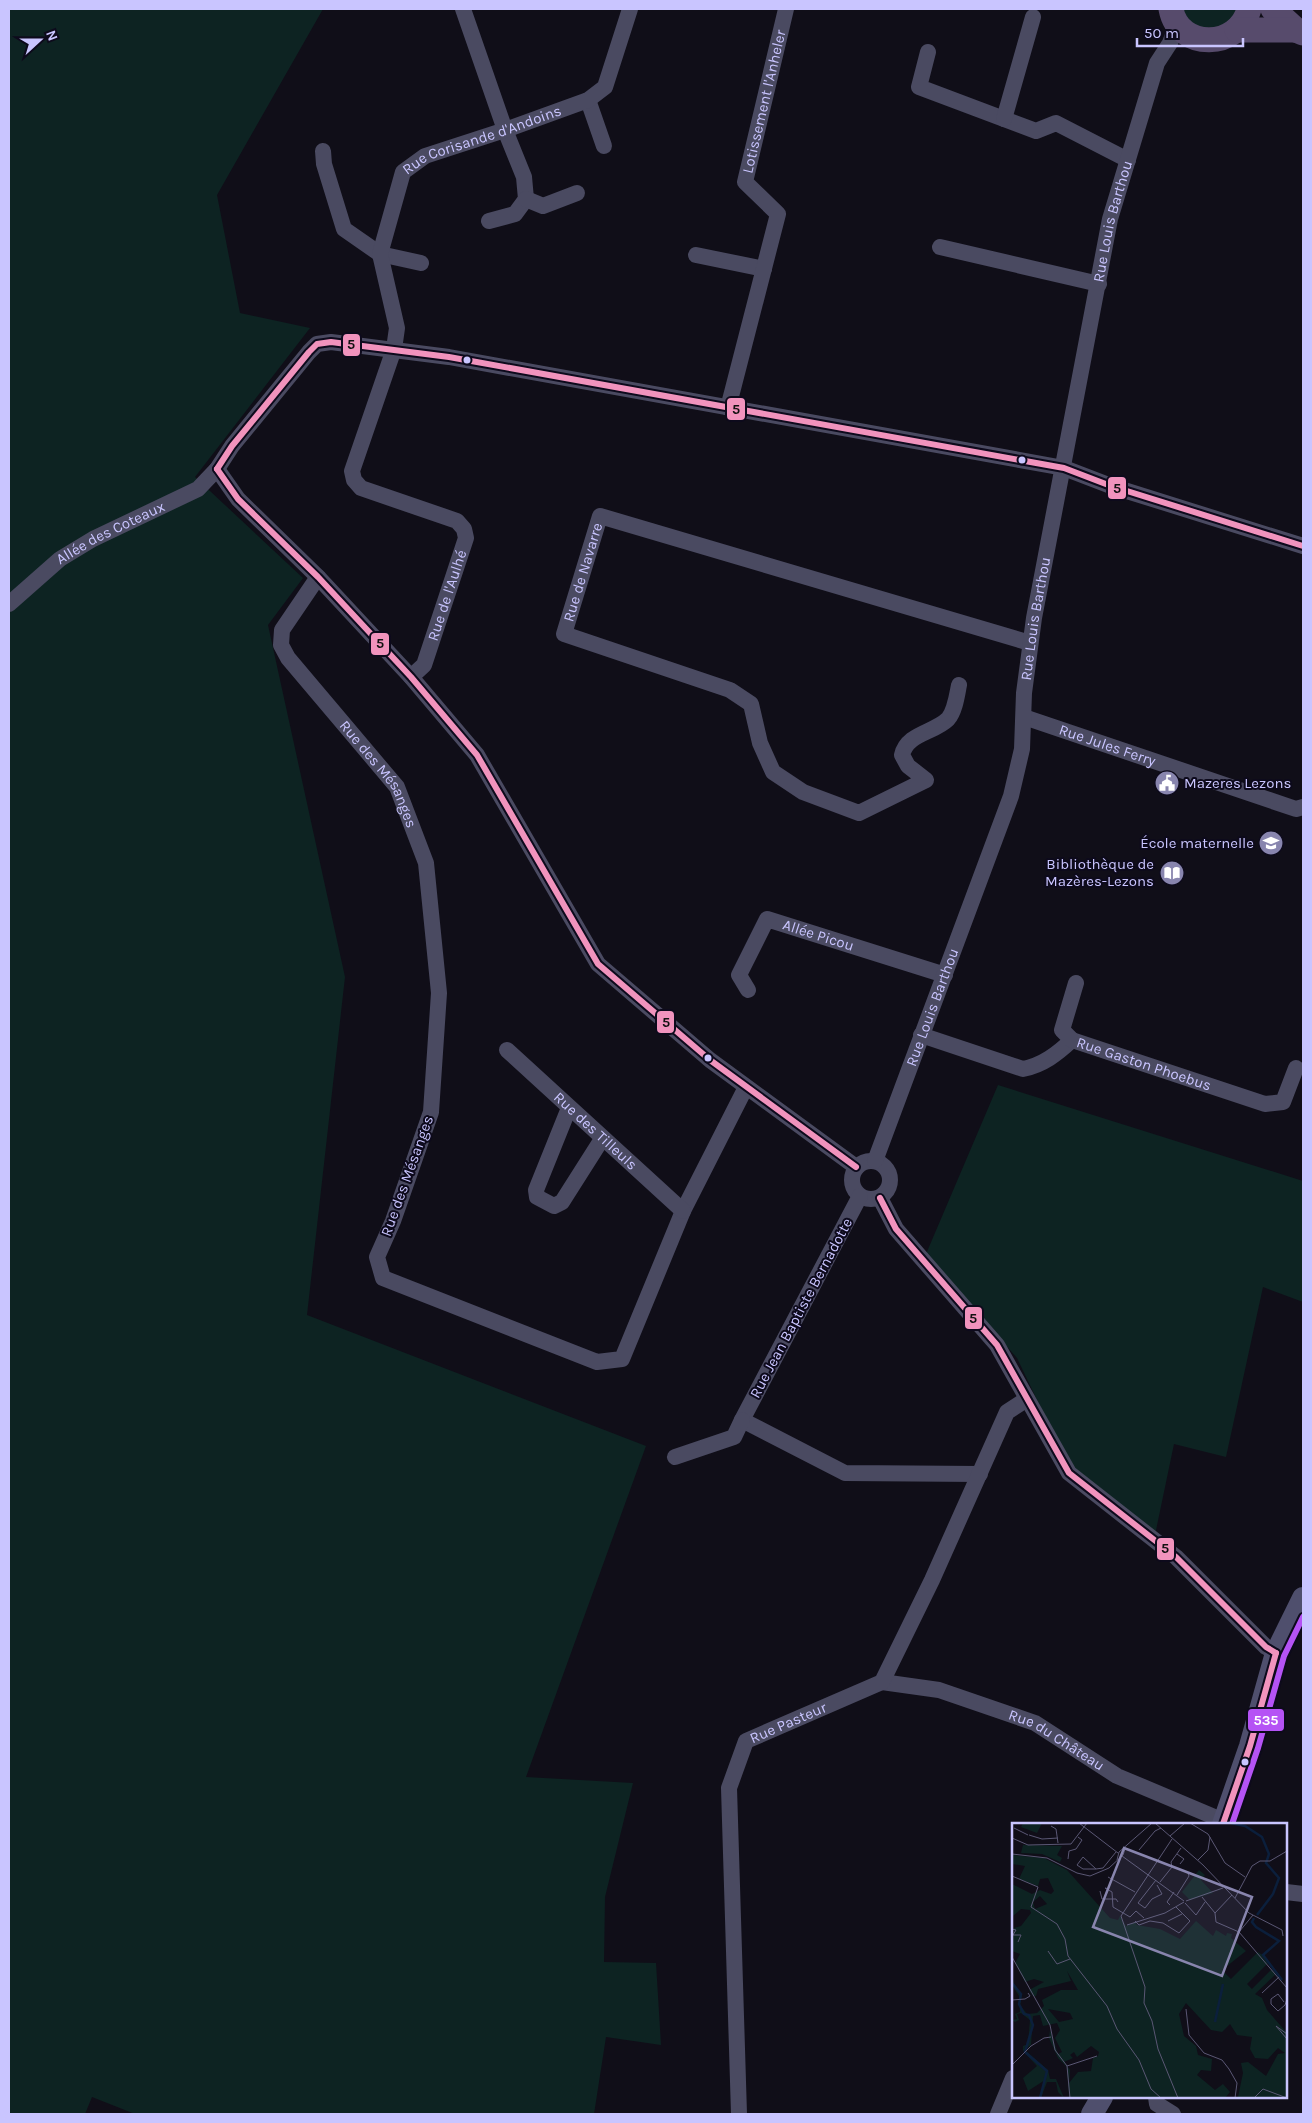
<svg xmlns="http://www.w3.org/2000/svg" width="1312" height="2123" font-family="Karla,sans-serif">
	<style>
		.green { fill: #0d2322 }
		.lines { fill: none; stroke-linecap: round; stroke-linejoin: round }
		.minor { stroke: #4a4a61; stroke-width: 16 }
		.secondary { stroke: #4f4f6d; stroke-width: 22 }
		.primary { stroke: #574b6c; stroke-width: 25 }
		.bus-1-casing { stroke: #0d0a1c; stroke-width: 10 }
		.bus-2-casing { stroke: #0d0a1c; stroke-width: 10 }
		.bus-1 { stroke: #f193bd; stroke-width: 6 }
		.bus-2 { stroke: #b553f5; stroke-width: 6 }
		.bus-dot { fill: #c9c5ff; stroke: #0d0a1c; stroke-width: 2 }
		.labels { text-anchor: middle; dominant-baseline: central; stroke-width: 4; stroke-linejoin: round; paint-order: stroke }
		.street-label { font-size: 15px; fill: #c9c5ff; stroke: #0d0a1c }
		.poi-label { font-size: 15px; fill: #c9c5ff; stroke: #0d0a1c; text-anchor: end }
		.inset-river { fill: none; stroke: #0b1f3c; stroke-width: 2.5 }
		.inset-road { fill: none; stroke: #5a5774; stroke-width: 1 }
		.view { fill: #8885ae; fill-opacity: 0.15; stroke: #8885ae; stroke-width: 2.5 }
		.inset-edge { fill: none; stroke: #c9c5ff; stroke-width: 2.5 }
		.line-badge { stroke: #0d0a1c; stroke-width: 2 }
		.badge-label { font-size: 14px; text-anchor: middle; font-weight: bold; fill: #fff }
		.pale-badge-label { font-size: 14px; text-anchor: middle; font-weight: bold; fill: #111 }
	</style>
	<rect width="100%" height="100%" fill="#100e18"/>
	<g class="green">
		<path d="M9,9H323L217,195L240,313L310,328L195,477L303,578L268,625L345,977L307,1315L646,1446L526,1777L633,1783L605,1897L604,1962L656,1963L661,2045L606,2037L594,2114H135L92,2097L85,2114H9Z"/>
		<path d="M1180,9H1240L1224,28L1195,27Z"/>
		<path d="M998,1085L1303,1181V1302L1263,1287L1226,1457L1174,1444L1155,1535L1072,1473L1017,1358L926,1254Z"/>
	</g>
	<g class="lines">
		<g class="minor">
			<path d="M463,9L505,130L524,177L526,199L515,214L489,221"/>
			<path d="M928,52L919,87L1036,131L1056,123L1128,160"/>
			<path d="M588,100L604,146"/>
			<path d="M1004,119L1033,17"/>
			<path d="M323,151L324,164L344,229L380,254L421,263"/>
			<path d="M526,199L543,206L577,193"/>
			<path d="M940,247L1099,284"/>
			<path d="M696,255L764,269"/>
			<path id="s1" d="M728,408L778,214L745,182L786,9"/>
			<path d="M217,469L238,499L318,577L411,677L477,755L598,964L710,1060L856,1167"/>
			<path id="s2" d="M318,577L282,630L281,645L288,658L397,787L426,863L439,993L431,1112L393,1221L377,1257L383,1278L597,1362L622,1359L683,1211L746,1087"/>
			<path id="s3" d="M9,604L60,559L93,539L198,489L217,469L232,446L309,352L317,344L331,342L449,357L1064,468L1111,486L1303,546"/>
			<path id="s4" d="M411,677L424,665L466,538L464,529L457,521L361,488L354,480L352,471L394,349L397,328L380,254L403,172L425,156L505,130L588,100L605,87L630,9"/>
			<path id="s5" d="M959,685C957,695 955,711 948,719C934,733 907,733 902,755L908,766L926,780L859,813L803,792L773,772L760,743L751,704L730,690L564,634L600,516L1030,643"/>
			<path id="s6" d="M1024,717L1296,809L1303,807"/>
			<path id="s7" d="M748,990L739,975L767,919L945,975"/>
			<path id="s8" d="M921,1035L1023,1069C1043,1065 1057,1054 1072,1040L1265,1104L1283,1102L1296,1068"/>
			<path d="M1072,1040L1062,1030L1076,983"/>
			<path id="s9" d="M507,1050L683,1211"/>
			<path d="M569,1108L536,1190L537,1197L554,1206L562,1202L602,1139"/>
			<circle cx="871" cy="1180" r="19"/>
			<path id="s10" d="M875,1161L1011,796L1022,749L1024,693L1034,618L1110,219L1157,63L1170,43L1177,24"/>
			<path d="M860,1196L742,1420L845,1473L980,1474"/>
			<path d="M880,1198L896,1229L997,1345L1069,1473L1176,1557L1266,1647L1276,1653"/>
			<path d="M675,1457L734,1437L742,1420"/>
			<path id="s11" d="M882,1682L939,1690L1035,1723L1117,1776L1224,1821"/>
			<path d="M1286,1892L1303,1894"/>
			<path d="M1156,2097L1157,2104L1173,2114"/>
			<path id="s12" d="M739,2114L729,1788L746,1741L882,1682L932,1580L1007,1412L1027,1399"/>
			<path d="M998,2114L1013,2078"/>
		</g>
		<g class="secondary">
			<path d="M1223,1824L1250,1746L1276,1653L1303,1598"/>
			<path d="M1092,2114L1102,2097"/>
		</g>
		<g class="primary">
			<path d="M1171,9C1179,51 1239,49 1249,9"/>
			<path d="M1273,9L1296,30L1303,33"/>
			<path d="M1237,30H1296"/>
		</g>
		<defs>
			<g id="bus-1">
				<path d="M217,469L232,446L309,352L317,344L331,342L449,357L1064,468L1111,486L1303,546"/>
				<path d="M217,469L238,499L318,577L411,677L477,755L598,964L710,1060L856,1167"/>
				<path d="M880,1198L896,1229L997,1345L1069,1473L1176,1557L1266,1647L1276,1653"/>
				<path d="M1223,1824L1250,1746L1276,1653"/>
			</g>
			<path id="bus-2" d="M1232,1824L1258,1748L1284,1656L1303,1617"/>
		</defs>
		<use href="#bus-1" class="bus-1-casing"/>
		<use href="#bus-2" class="bus-2-casing"/>
		<use href="#bus-1" class="bus-1"/>
		<use href="#bus-2" class="bus-2"/>
	</g>
	<defs>
		<symbol id="civic-disc" viewBox="-11 -11 22 22"><circle r="9.5" fill="#8885ae" stroke="#0d0a1c"/><path d="M-.6-6.5H3V-4.5H.6V-3L4-1V1h2V6H-6V1h2V-1L-.6-3ZM-1.2 2.5V6h2.4V2.5Z" fill="#fff"/></symbol>
		<symbol id="school-disc" viewBox="-11 -11 22 22"><circle r="9.5" fill="#8885ae" stroke="#0d0a1c"/><path d="M0-5L7-2L0 1L-7-2ZM-4 1L0 2.5L4 1V4Q0 6-4 4Z" fill="#fff"/></symbol>
		<symbol id="library-disc" viewBox="-11 -11 22 22"><circle r="9.5" fill="#8885ae" stroke="#0d0a1c"/><path d="M-6-4Q-3-5.5-.7-3.5V5Q-3 3-6 4ZM6-4Q3-5.5 .7-3.5V5Q3 3 6 4Z" fill="#fff"/></symbol>
	</defs>
	<g fill-rule="evenodd">
		<use href="#civic-disc" x="1153" y="769" width="28" height="28"/>
		<use href="#school-disc" x="1257" y="829" width="28" height="28"/>
		<use href="#library-disc" x="1158" y="859" width="28" height="28"/>
	</g>
	<g class="bus-dot">
		<circle cx="467" cy="360" r="4.5"/>
		<circle cx="1022" cy="460" r="4.5"/>
		<circle cx="708" cy="1058" r="4.5"/>
		<circle cx="1245" cy="1762" r="4.5"/>
	</g>
	<g class="labels">
		<g class="street-label">
			<text stroke="none"><textPath href="#s1" startOffset="329">Lotissement l'Anheler</textPath></text>
			<text stroke="none"><textPath href="#s4" startOffset="690">Rue Corisande d'Andoins</textPath></text>
			<text stroke="none"><textPath href="#s10" startOffset="974">Rue Louis Barthou</textPath></text>
			<text stroke="none"><textPath href="#s3" startOffset="125">Allée des Coteaux</textPath></text>
			<text stroke="none"><textPath href="#s5" startOffset="639">Rue de Navarre</textPath></text>
			<text stroke="none"><textPath href="#s4" startOffset="91">Rue de l'Aulhé</textPath></text>
			<text stroke="none"><textPath href="#s10" startOffset="569">Rue Louis Barthou</textPath></text>
			<text stroke="none"><textPath href="#s6" startOffset="88">Rue Jules Ferry</textPath></text>
			<text stroke="none"><textPath href="#s2" startOffset="242">Rue des Mésanges</textPath></text>
			<text stroke="none"><textPath href="#s7" startOffset="134">Allée Picou</textPath></text>
			<text stroke="none"><textPath href="#s10" startOffset="164">Rue Louis Barthou</textPath></text>
			<text stroke="none"><textPath href="#s8" startOffset="241">Rue Gaston Phoebus</textPath></text>
			<text stroke="none"><textPath href="#s9" startOffset="120">Rue des Tilleuls</textPath></text>
			<text transform="translate(407 1176) rotate(-70)">Rue des Mésanges</text>
			<text transform="translate(801 1308) rotate(-62)">Rue Jean Baptiste Bernadotte</text>
			<text stroke="none"><textPath href="#s12" startOffset="422">Rue Pasteur</textPath></text>
			<text stroke="none"><textPath href="#s11" startOffset="186">Rue du Château</textPath></text>
		</g>
		<g class="poi-label">
			<text x="1184" y="783" text-anchor="start">Mazeres Lezons</text>
			<text x="1254" y="843">École maternelle</text>
			<text x="1154" y="864">Bibliothèque de<tspan x="1154" dy="17">Mazères-Lezons</tspan></text>
		</g>
	</g>
	<g transform="translate(1012 1823)">
		<rect width="275" height="275" fill="#100e18"/>
		<path d="M11,0H30L25,10L9,4ZM11,22L50,23L45,32L50,35L48,39L30,31L9,30ZM0,32L32,35L55,47L98,95L106,97L108,93L114,103L123,99L125,102L148,106L168,116L184,98L201,113L204,107L214,113L215,110L220,111L219,115L234,128L210,147L219,156L246,129L252,133L257,139L235,161L240,166L260,146L264,151L243,171L250,175L255,187L275,210V275L226,274L231,250L229,240L236,239L254,253L266,231L273,230L266,225L256,236L243,235L238,226L240,214L225,212L218,201L210,209L199,207L174,180L167,191L172,213L184,223L186,232L200,236L199,248L189,247L185,252L203,267L211,261L218,269L213,275H57L55,244L46,235L37,215L38,207L46,231L50,229L43,215L48,207L45,200L31,203L28,192L21,193L19,222L11,228V223L16,221L18,197L9,190L5,191L7,197L3,199L0,197L5,196L3,191L8,189L7,173L0,162V150L2,161L10,172L8,182L15,191L25,190L32,183L30,177L49,167H66L55,148L59,158L26,166L24,173H21L17,167L32,159L22,156L13,159L3,140L8,131L0,128L2,105L9,103L19,90L18,87L9,86L1,93L0,61L20,71L28,67L39,71L42,68L36,55L28,56L26,63L7,56L13,43L0,41ZM28,73L35,81L23,86L21,79ZM36,186L58,190L61,196L47,199ZM79,223L87,229L86,233L81,235L79,248L66,249L57,260L58,247L52,239L61,235L58,232L62,229L65,234ZM187,47L193,52L189,57L201,70L178,77L170,69ZM14,228L36,247L38,256H44L52,275L46,269L44,259H35L29,275H27L33,257L16,268L11,255L25,243L12,229Z" fill="#0d2322" fill-rule="evenodd"/>
		<path class="inset-river" d="M219,0L233,3L250,14L257,31L254,40L267,55L261,71L245,92M242,95L240,99L244,104L267,118L251,132L270,157M0,160L9,171L7,181L12,191L17,192L21,202L13,229L35,248L28,275M203,199L211,161"/>
		<path class="inset-road" d="M67,0L106,30M143,0L191,42L237,90L270,107L271,113M178,0L196,11L213,40L233,54M39,3L44,6L46,20M2,5L16,12M17,12L30,16L46,15M158,13L173,0M0,15L16,22L59,21L75,0M160,16L109,93L133,164L132,180L140,198L146,226L166,275M127,27L143,8L149,5M0,31L35,35L65,50L78,53L97,45L111,32L113,26M165,31L172,36L168,41M110,33L172,78M56,36L57,28L64,26L70,17L66,14M105,37L107,29L140,0M186,37L196,27L198,14M84,46L71,34L65,42L71,46H84L91,45L104,29M0,53L26,64L19,84L45,101L53,116L56,133L95,183L105,206L127,237L139,266L149,275M96,54L123,69M144,57L126,80L133,85L140,76L150,71L145,62M148,59L160,44L159,39L169,25M97,66L93,65L100,69L101,84L118,94L124,88L132,95M88,68L90,76H104L106,79M165,72L177,53L176,50M190,74L203,90L204,99L227,109L275,165M223,75L240,43L248,38H258L275,28M174,78L211,65M173,80L184,92L193,79M158,82L155,79L162,69M203,90L220,72M123,98L127,102L138,98L151,100L167,110L178,98L164,84M156,98L170,91M115,102L153,90L172,79M0,106L4,107L1,112H9L6,119M227,109L241,92M36,128L45,141L58,136M0,134L38,202L43,227L55,243M250,170L267,154M0,177L13,176L18,173L16,170M272,179L266,171L259,176V181L266,188L273,182L275,176M174,186L177,212L192,230L210,237L217,246L225,260L223,275M275,211L264,203L275,216M0,242L19,223L32,215L39,214M55,243L58,275M55,243L85,233M242,275L251,266L275,275"/>
		<path class="view" d="M112,25L240,74L210,153L81,104Z"/>
		<rect width="275" height="275" class="inset-edge"/>
	</g>
	<g class="line-badge">
		<rect x="342" y="333" width="19" height="24" rx="5" fill="#f193bd"/>
		<rect x="726" y="397" width="20" height="24" rx="5" fill="#f193bd"/>
		<rect x="1107" y="476" width="20" height="24" rx="5" fill="#f193bd"/>
		<rect x="370" y="632" width="20" height="24" rx="5" fill="#f193bd"/>
		<rect x="656" y="1010" width="19" height="24" rx="5" fill="#f193bd"/>
		<rect x="964" y="1306" width="19" height="24" rx="5" fill="#f193bd"/>
		<rect x="1156" y="1537" width="19" height="24" rx="5" fill="#f193bd"/>
		<rect x="1247" y="1708" width="38" height="24" rx="5" fill="#b553f5"/>
	</g>
	<g class="badge-label">
		<text x="1266" y="1725">535</text>
	</g>
	<g class="pale-badge-label">
		<text x="351" y="349">5</text>
		<text x="736" y="414">5</text>
		<text x="1117" y="493">5</text>
		<text x="380" y="648">5</text>
		<text x="666" y="1027">5</text>
		<text x="973" y="1323">5</text>
		<text x="1165" y="1553">5</text>
	</g>
	<rect width="1312" height="2123" fill="none" stroke="#c9c5ff" stroke-width="20"/>
	<g transform="translate(40 40) rotate(69)" stroke="#0d0a1c" stroke-width="4" paint-order="stroke">
	<path d="M0-4L9 19L0 12L-9 19Z" fill="#c9c5ff"/>
	<text y="-8" font-size="14" font-weight="bold" text-anchor="middle" fill="#c9c5ff">N</text>
	</g>
	<path d="M1137 38v8h106v-8" fill="none" stroke="#c9c5ff" stroke-width="2.5"/>
	<text x="1144" y="38" font-size="15" fill="#c9c5ff" stroke="#0d0a1c" stroke-width="4" paint-order="stroke">50 m</text>
</svg>
